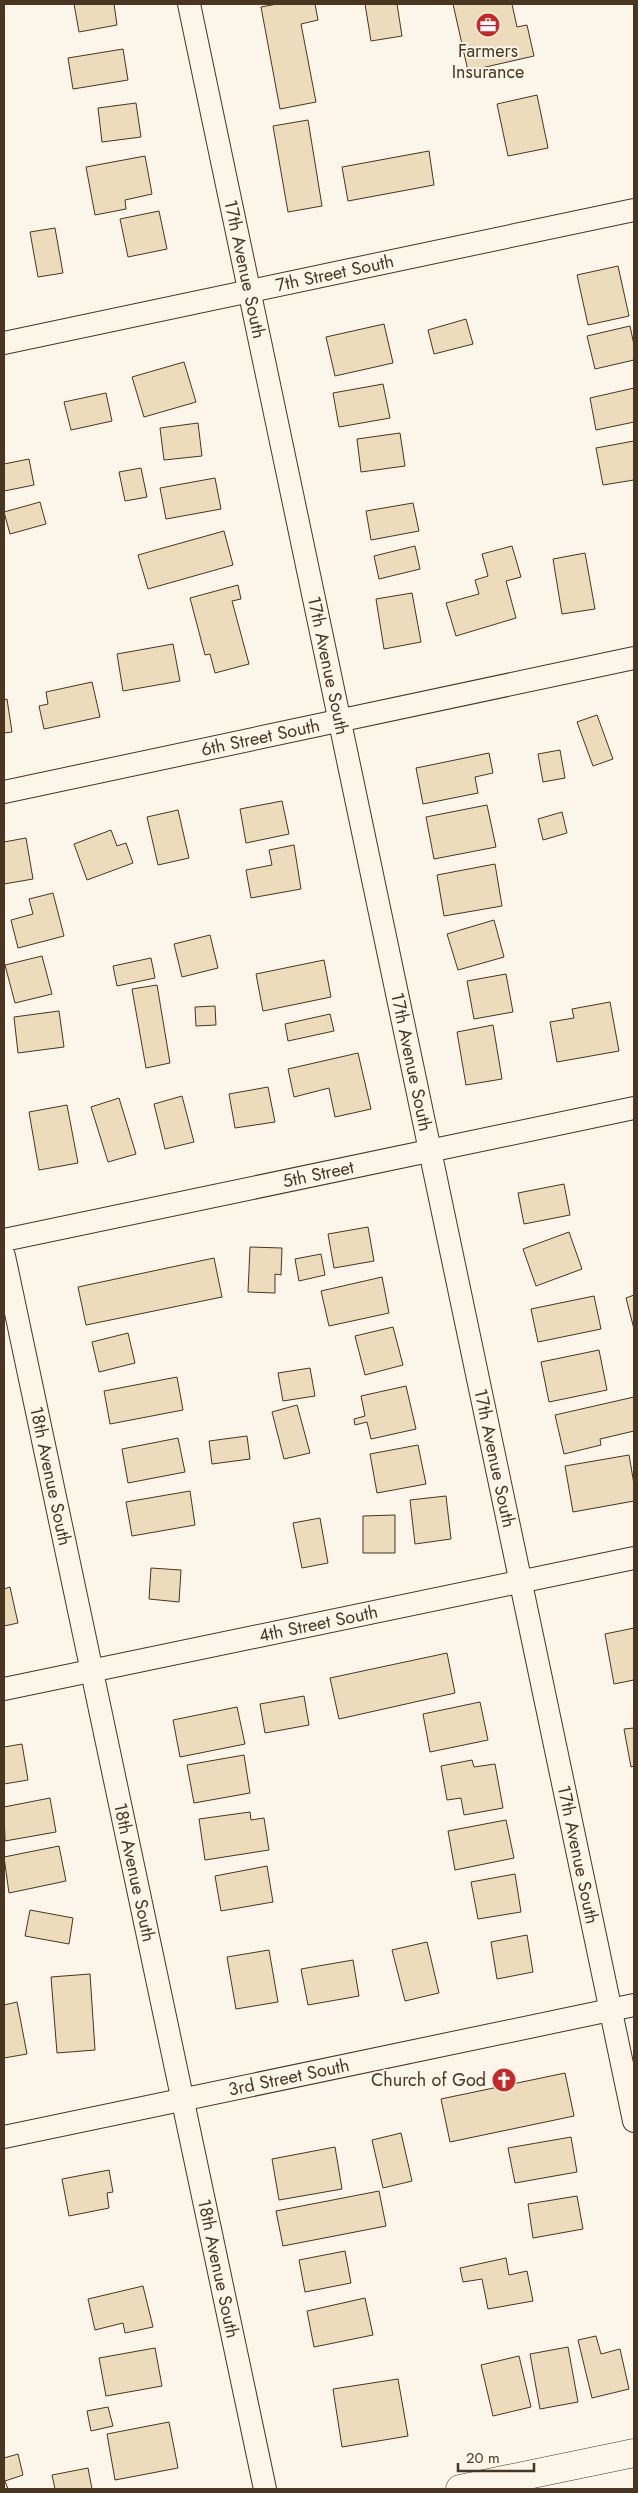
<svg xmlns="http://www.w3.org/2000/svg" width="638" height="2493" font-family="Jost,sans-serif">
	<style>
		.building { fill: #ecdcbc; stroke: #4a3520 }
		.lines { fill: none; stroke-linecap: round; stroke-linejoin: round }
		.street-casing { stroke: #4a3520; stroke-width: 24 }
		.secondary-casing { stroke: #4a3520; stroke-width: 29 }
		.street { stroke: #fbf6e9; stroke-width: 22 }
		.secondary { stroke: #fbf6e9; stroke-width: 28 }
		.labels { text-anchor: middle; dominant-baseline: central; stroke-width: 4; stroke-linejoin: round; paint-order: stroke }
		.poi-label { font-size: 18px; fill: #4a3520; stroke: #fbf6e9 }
		.street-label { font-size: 18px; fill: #4a3520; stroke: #fbf6e9 }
	</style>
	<rect width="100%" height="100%" fill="#fbf6e9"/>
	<g class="building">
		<path d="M74,4H114L117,25L79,32Z"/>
		<path d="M277,4H315L318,20L301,24L316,102L280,109L261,7Z"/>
		<path d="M365,4H397L402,36L371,41Z"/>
		<path d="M453,4H512L517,27L527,25L534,56L468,71Z"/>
		<path d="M123,49L128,80L73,89L68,58Z"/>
		<path d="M537,95L548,148L508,156L497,104Z"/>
		<path d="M136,103L141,137L102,142L98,108Z"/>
		<path d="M308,120L322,206L288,212L273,126Z"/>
		<path d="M429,151L434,185L348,201L342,167Z"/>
		<path d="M145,156L152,194L125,200L126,209L95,215L86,167Z"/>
		<path d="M159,211L167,249L128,257L120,219Z"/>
		<path d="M55,228L63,273L38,277L30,232Z"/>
		<path d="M618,266L629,316L588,325L577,275Z"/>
		<path d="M466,319L473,344L434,354L428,330Z"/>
		<path d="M384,324L393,363L335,376L326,337Z"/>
		<path d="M630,326L634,345V360L595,369L587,336Z"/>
		<path d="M184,362L196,402L144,417L132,377Z"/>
		<path d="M383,384L390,418L339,427L333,393Z"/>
		<path d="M634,388V422L596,430L590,398Z"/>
		<path d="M106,393L112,421L71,430L64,402Z"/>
		<path d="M198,423L202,456L164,460L160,428Z"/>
		<path d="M400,433L405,466L361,472L357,439Z"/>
		<path d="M634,441V480L603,485L596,448Z"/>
		<path d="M29,459L34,485L4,491V464Z"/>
		<path d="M141,468L147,497L125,501L119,472Z"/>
		<path d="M215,478L221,509L166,519L160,488Z"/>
		<path d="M40,502L46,524L10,534L4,512Z"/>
		<path d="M413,503L419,531L371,540L366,511Z"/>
		<path d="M224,531L233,565L148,589L138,555Z"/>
		<path d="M415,546L420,569L379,579L374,556Z"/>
		<path d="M512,546L521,577L506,581L516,618L456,636L446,603L479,594L475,580L488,576L482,554Z"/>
		<path d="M585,553L595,609L562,614L553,559Z"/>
		<path d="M238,585L241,599L232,601L249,664L215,673L210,654L205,655L190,598Z"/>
		<path d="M412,593L421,642L384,649L376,599Z"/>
		<path d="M173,644L180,681L123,691L117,654Z"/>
		<path d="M92,682L100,717L44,729L39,706L48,704L46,692Z"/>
		<path d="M7,699L12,732L4,733V700Z"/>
		<path d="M597,715L613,759L593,766L577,722Z"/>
		<path d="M560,750L565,778L543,782L538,754Z"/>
		<path d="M489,753L493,773L475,777L478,793L423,804L416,768Z"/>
		<path d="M282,801L289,834L246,843L240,809Z"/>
		<path d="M487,805L496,847L434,859L426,817Z"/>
		<path d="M178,810L189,858L158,865L147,817Z"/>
		<path d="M562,812L567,833L543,840L538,819Z"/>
		<path d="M111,830L117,846L126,843L133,863L87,880L74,844Z"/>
		<path d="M26,838L33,879L4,884V842Z"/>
		<path d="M294,845L301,889L251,898L246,870L272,865L269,850Z"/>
		<path d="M495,864L502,906L444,916L437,875Z"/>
		<path d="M53,893L64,936L18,948L11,920L33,914L29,899Z"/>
		<path d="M494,920L504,957L458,970L447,934Z"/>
		<path d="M210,935L218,968L182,977L174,944Z"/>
		<path d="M42,956L52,994L15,1003L5,965Z"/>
		<path d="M151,958L155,978L117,986L113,966Z"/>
		<path d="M324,960L331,997L263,1011L256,974Z"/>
		<path d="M506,974L513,1012L474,1019L467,981Z"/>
		<path d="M157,985L170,1063L146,1068L132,989Z"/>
		<path d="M610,1002L619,1051L557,1062L550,1022L574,1018L572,1009Z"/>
		<path d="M215,1006L216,1025L196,1026L195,1007Z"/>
		<path d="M59,1011L64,1047L18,1053L14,1017Z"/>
		<path d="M330,1014L334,1031L288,1041L285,1024Z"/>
		<path d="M493,1025L502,1079L466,1085L457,1032Z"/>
		<path d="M358,1053L371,1109L335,1117L329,1088L294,1097L288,1069Z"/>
		<path d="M268,1087L275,1122L235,1128L229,1094Z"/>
		<path d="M182,1096L194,1142L165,1149L154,1104Z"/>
		<path d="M119,1098L136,1154L108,1162L91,1107Z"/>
		<path d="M67,1105L78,1163L39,1170L29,1112Z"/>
		<path d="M564,1184L570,1215L524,1224L518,1193Z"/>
		<path d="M368,1227L374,1261L334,1268L328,1234Z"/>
		<path d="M569,1232L582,1269L536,1286L523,1249Z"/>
		<path d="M250,1247L282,1248L281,1275L275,1274V1293L248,1292Z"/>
		<path d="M321,1254L325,1275L299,1281L295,1259Z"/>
		<path d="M214,1258L222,1297L86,1325L78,1287Z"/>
		<path d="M382,1277L389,1313L329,1326L321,1291Z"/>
		<path d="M634,1295V1329L626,1298Z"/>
		<path d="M594,1296L601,1329L538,1342L531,1309Z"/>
		<path d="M393,1327L403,1365L365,1375L355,1336Z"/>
		<path d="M128,1333L135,1363L99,1372L92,1342Z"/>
		<path d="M599,1350L607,1390L549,1402L541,1362Z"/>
		<path d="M310,1368L315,1396L283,1401L278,1373Z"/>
		<path d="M177,1377L183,1410L110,1424L104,1391Z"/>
		<path d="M406,1386L416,1429L371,1439L367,1422L355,1425L354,1419L365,1416L361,1396Z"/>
		<path d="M634,1397V1431L600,1439L601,1445L564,1454L555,1415Z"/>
		<path d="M297,1405L310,1453L284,1459L272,1412Z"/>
		<path d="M247,1436L250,1459L212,1464L209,1441Z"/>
		<path d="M178,1438L185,1472L128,1483L122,1449Z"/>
		<path d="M418,1445L426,1484L377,1493L370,1454Z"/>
		<path d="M629,1455L634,1484V1501L573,1512L565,1466Z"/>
		<path d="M190,1491L195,1525L132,1536L126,1502Z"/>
		<path d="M446,1496L451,1539L415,1544L410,1500Z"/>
		<path d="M395,1515V1553H363V1516Z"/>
		<path d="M320,1518L328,1563L302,1568L293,1523Z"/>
		<path d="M151,1568L181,1570L179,1602L149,1599Z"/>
		<path d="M10,1587L18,1623L4,1626V1589Z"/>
		<path d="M634,1628V1680L614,1684L605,1634Z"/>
		<path d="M447,1653L455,1693L339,1719L330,1678Z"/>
		<path d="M304,1696L309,1725L265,1733L260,1704Z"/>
		<path d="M480,1702L488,1740L430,1752L423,1714Z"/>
		<path d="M237,1707L245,1744L180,1757L173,1720Z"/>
		<path d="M634,1728V1766L631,1767L624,1729Z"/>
		<path d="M22,1744L28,1780L4,1784V1747Z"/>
		<path d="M244,1755L250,1793L194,1803L187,1765Z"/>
		<path d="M472,1760L474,1767L495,1764L503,1808L464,1815L461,1798L447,1800L441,1766Z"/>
		<path d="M50,1798L56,1832L5,1841L4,1807Z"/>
		<path d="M250,1812L251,1820L264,1818L269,1850L205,1860L199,1819Z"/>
		<path d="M506,1820L514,1858L455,1870L448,1831Z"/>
		<path d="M59,1846L66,1881L9,1893L4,1857Z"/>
		<path d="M267,1866L273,1902L221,1911L215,1876Z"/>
		<path d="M515,1874L521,1912L478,1919L471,1882Z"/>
		<path d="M30,1910L73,1918L69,1944L25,1936Z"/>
		<path d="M527,1935L533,1972L497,1979L491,1942Z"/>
		<path d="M427,1942L439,1993L405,2001L392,1950Z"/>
		<path d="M269,1950L278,2002L236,2009L227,1957Z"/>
		<path d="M353,1960L359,1996L308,2005L301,1969Z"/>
		<path d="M90,1974L95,2050L57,2053L51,1977Z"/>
		<path d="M17,2002L27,2054L4,2058V2005Z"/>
		<path d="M565,2073L574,2116L450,2142L441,2099Z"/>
		<path d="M401,2133L412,2181L383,2188L372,2140Z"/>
		<path d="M571,2137L577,2172L515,2183L508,2148Z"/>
		<path d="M335,2147L342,2189L279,2200L272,2159Z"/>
		<path d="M109,2170L113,2192L107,2193L109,2208L69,2216L62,2179Z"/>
		<path d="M379,2191L386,2226L283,2246L276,2211Z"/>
		<path d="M577,2196L583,2229L533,2238L528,2204Z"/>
		<path d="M345,2251L351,2283L305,2292L299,2260Z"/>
		<path d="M506,2258L509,2275L527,2271L533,2301L488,2309L482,2279L463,2282L460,2268Z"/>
		<path d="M143,2286L153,2327L125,2333L123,2323L95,2330L88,2299Z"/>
		<path d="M365,2298L373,2335L314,2347L307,2311Z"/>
		<path d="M596,2336L601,2354L620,2349L629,2389L592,2398L578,2340Z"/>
		<path d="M568,2347L578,2402L540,2409L530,2354Z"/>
		<path d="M155,2348L162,2386L106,2396L99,2358Z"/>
		<path d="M519,2356L531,2407L493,2416L481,2365Z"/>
		<path d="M398,2379L408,2436L342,2447L333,2389Z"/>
		<path d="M108,2407L113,2426L91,2431L87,2411Z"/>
		<path d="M169,2422L178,2468L115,2480L107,2434Z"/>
		<path d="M18,2454L23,2475L5,2481L8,2489H4V2458Z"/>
		<path d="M88,2468L92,2489H55L52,2475Z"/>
	</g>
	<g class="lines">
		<defs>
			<g id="street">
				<path id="s1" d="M189,4L634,2121"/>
				<path id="s2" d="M4,343L634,210"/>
				<path id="s3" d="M4,792L634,658"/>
				<path id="s4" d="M4,1240L634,1108"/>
				<path id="s5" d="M4,1256L265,2489"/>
				<path id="s6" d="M4,1689L634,1558"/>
				<path id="s7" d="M4,2137L634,2005"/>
			</g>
			<path id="secondary" d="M460,2489L634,2453"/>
		</defs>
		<use href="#street" class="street-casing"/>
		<use href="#secondary" class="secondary-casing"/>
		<use href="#street" class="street"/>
		<use href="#secondary" class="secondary"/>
	</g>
	<defs>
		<symbol id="office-disc" viewBox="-11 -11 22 22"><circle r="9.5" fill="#c62828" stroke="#fbf6e9"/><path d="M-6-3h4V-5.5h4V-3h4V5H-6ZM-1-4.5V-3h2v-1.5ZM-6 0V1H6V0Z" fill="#fff"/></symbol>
		<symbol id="church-disc" viewBox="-11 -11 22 22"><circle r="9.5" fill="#c62828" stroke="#fbf6e9"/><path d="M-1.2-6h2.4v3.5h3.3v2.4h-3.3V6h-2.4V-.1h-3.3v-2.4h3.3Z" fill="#fff"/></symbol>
	</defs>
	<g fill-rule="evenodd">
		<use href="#office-disc" x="474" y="11" width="28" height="28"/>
		<use href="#church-disc" x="490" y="2066" width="28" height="28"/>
	</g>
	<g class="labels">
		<g class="poi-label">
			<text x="488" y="51">Farmers<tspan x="488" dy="21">Insurance</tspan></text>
			<text x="486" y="2080" text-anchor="end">Church of God</text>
		</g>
		<g class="street-label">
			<text stroke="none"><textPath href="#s1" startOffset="271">17th Avenue South</textPath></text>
			<text stroke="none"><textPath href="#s2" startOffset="338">7th Street South</textPath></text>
			<text stroke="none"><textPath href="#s1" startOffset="676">17th Avenue South</textPath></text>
			<text stroke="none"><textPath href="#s3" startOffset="262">6th Street South</textPath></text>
			<text stroke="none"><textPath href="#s1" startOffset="1081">17th Avenue South</textPath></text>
			<text stroke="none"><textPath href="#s4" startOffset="321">5th Street</textPath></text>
			<text stroke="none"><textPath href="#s1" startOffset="1486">17th Avenue South</textPath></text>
			<text stroke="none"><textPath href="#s5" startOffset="225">18th Avenue South</textPath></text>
			<text stroke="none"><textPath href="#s6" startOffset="321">4th Street South</textPath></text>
			<text stroke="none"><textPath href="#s1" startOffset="1891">17th Avenue South</textPath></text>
			<text stroke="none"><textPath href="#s5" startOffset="630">18th Avenue South</textPath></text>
			<text stroke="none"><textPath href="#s7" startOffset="291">3rd Street South</textPath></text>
			<text stroke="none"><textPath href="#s5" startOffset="1035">18th Avenue South</textPath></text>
		</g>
	</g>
	<rect width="638" height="2493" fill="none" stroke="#4a3520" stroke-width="10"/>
	<path d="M458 2463v8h76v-8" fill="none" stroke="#4a3520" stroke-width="2.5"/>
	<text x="466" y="2463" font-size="15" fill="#4a3520" stroke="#fbf6e9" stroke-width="4" paint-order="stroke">20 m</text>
</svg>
